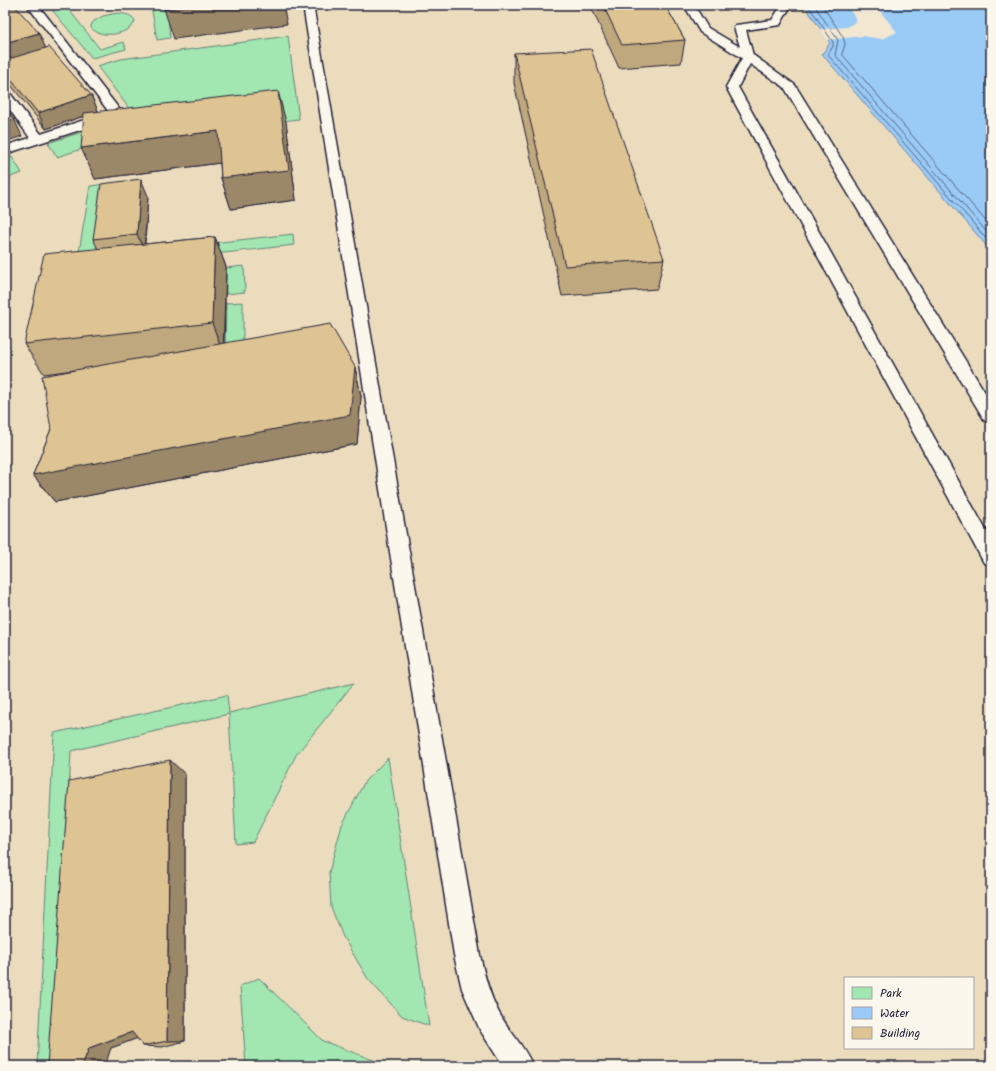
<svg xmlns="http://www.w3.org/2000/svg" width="996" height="1071" font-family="Kalam,sans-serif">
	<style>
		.built { fill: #ecdcbe; fill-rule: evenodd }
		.green { fill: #a2e7b2; stroke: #628476 }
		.water { fill: #9acbf6; stroke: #6a87ab }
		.pier { fill: #f2e7d1 }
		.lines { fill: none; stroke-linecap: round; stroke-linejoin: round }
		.shore { stroke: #526686; stroke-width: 1 }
		.service-casing { stroke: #22223b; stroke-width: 3 }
		.service { fill: #fbf7ec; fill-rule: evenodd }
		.wall { fill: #bfa87e; stroke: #22223b }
		.shaded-wall { fill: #9b8867; stroke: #22223b }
		.building { fill: #dec393; stroke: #22223b }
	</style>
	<rect width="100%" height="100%" fill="#f2e7d1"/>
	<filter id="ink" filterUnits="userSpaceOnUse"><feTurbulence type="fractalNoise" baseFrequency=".025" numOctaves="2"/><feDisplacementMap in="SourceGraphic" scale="8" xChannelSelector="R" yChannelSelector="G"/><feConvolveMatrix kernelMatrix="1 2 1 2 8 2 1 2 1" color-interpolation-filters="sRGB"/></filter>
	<g filter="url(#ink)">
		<path class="built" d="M5,5H804L830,44L822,54L991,251V1066H5ZM845,978H973V1048H845Z"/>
		<g class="green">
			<path d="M48,5H69L66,6L100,49L124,42L126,49L92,58Z"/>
			<path d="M151,5H167L170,38L157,40Z"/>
			<path d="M117,13C124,14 132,14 135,21C130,35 101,39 91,28V25L94,21L103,16Z"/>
			<path d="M288,36L299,119L101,143L57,157L48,143L134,115L97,66L121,59Z"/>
			<path d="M12,157L22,173L5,179V159Z"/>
			<path d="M106,184L95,256L293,234L294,245L76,270L90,186Z"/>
			<path d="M244,266L245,292L226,294V268Z"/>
			<path d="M243,302V350L225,352L226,303Z"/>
			<path d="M354,683L296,755L253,842L236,844L229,714L71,751L56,1066H37L54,733L227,695L229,713Z"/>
			<path d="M388,758L429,1026L402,1016L368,979L343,937L331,907L329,872L342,825L365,781Z"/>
			<path d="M259,978L323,1041L389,1066H246L240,986Z"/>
		</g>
		<path class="water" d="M804,5H991V251L822,54L830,43Z"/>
		<path class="pier" d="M846,5H875L897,32L882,39L863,36L827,40L820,29L848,27L857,20Z"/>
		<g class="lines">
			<g class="shore">
				<path d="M808,5L833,42V46L828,55L991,244"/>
				<path d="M814,5L838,40L835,55L991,237"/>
				<path d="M822,5L843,37L845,44L842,54L991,227"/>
			</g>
			<defs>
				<g id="service">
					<path d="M27,5H38L123,114L121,117L5,154V146L30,138L5,103V91L9,92L41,134L109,112Z"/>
					<path d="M303,5H313L480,955C484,974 489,993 498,1011C508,1030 524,1046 533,1066H503L480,1030L462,989L454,955Z"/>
					<path d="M684,5H694L708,28L740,47L734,27L736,25L772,20L779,9V5H789V9L780,25L746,30L753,55L795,85L991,402V422L985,421L784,87L750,64L738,87L991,539V565L984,563L726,87L742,58L700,32Z"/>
				</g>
			</defs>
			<use href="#service" class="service-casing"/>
			<use href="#service" class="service"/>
		</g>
		<g class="wall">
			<path d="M5,5L91,95L98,111L96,112L286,122L296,200L231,209L221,178L220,163L95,179L84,116L46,129L6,79L5,77Z"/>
			<path d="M592,5H665L685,40L681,63L619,68L592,9Z"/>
			<path d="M514,53L664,259L657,289L562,296L514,83Z"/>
			<path d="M148,196L145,244L215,237L226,267L224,343L355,367L361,396L357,444L55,502L33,475L74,370L44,374L24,344L98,249L93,239Z"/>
			<path d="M185,774V1041L162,1047L143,1046L137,1038L111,1048Z"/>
		</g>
		<g class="shaded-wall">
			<path d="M197,5H283L287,24L174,39L164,9Z"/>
			<path d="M39,33L46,49L5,62V43Z"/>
			<path d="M278,91L286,122L296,200L231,209L221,178Z"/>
			<path d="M91,95L98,111L46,129L38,113Z"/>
			<path d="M14,119L22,136L5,142V122Z"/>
			<path d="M218,131L228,162L95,179L81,148Z"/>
			<path d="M141,179L148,196L144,251L137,234Z"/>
			<path d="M215,237L226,267L223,353L212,323Z"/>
			<path d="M355,367L361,396L357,444L55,502L33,475Z"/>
			<path d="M170,760L185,774V1041H167Z"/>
			<path d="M132,1032L152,1033L111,1048L105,1066H82L89,1048Z"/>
		</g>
		<g class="building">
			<path d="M5,5H14L39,33L5,43Z"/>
			<path d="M164,5H197L164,9Z"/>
			<path d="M603,5H665L685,40L622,45Z"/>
			<path d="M49,47L91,95L38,113L5,72V60Z"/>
			<path d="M591,49L664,259L565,266L514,53Z"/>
			<path d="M278,91L289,170L221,178L218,131L81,148L84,113Z"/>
			<path d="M5,108L14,119L5,122Z"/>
			<path d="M141,179L137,234L93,239L101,184Z"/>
			<path d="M215,237L212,323L24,344L44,254Z"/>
			<path d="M330,324L355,367L350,415L33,475L51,429L42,376Z"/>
			<path d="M170,760L167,1041L143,1046L132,1032L89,1048L82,1066H47L69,781Z"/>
		</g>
	</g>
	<rect width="996" height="1071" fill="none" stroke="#fbf7ec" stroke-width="20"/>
	<rect x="10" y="10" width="976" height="1051" fill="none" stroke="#22223b" stroke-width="1.5" filter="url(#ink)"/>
	<rect x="844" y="977" width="130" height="72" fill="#fbf7ec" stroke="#a4a2a5"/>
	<rect x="852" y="987" width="20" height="12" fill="#a2e7b2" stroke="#a4a2a5"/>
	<text x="880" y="997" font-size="12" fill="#22223b">Park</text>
	<rect x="852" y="1007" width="20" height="12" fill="#9acbf6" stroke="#a4a2a5"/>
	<text x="880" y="1017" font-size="12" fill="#22223b">Water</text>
	<rect x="852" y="1027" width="20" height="12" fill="#dec393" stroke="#a4a2a5"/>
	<text x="880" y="1037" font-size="12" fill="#22223b">Building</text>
</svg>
